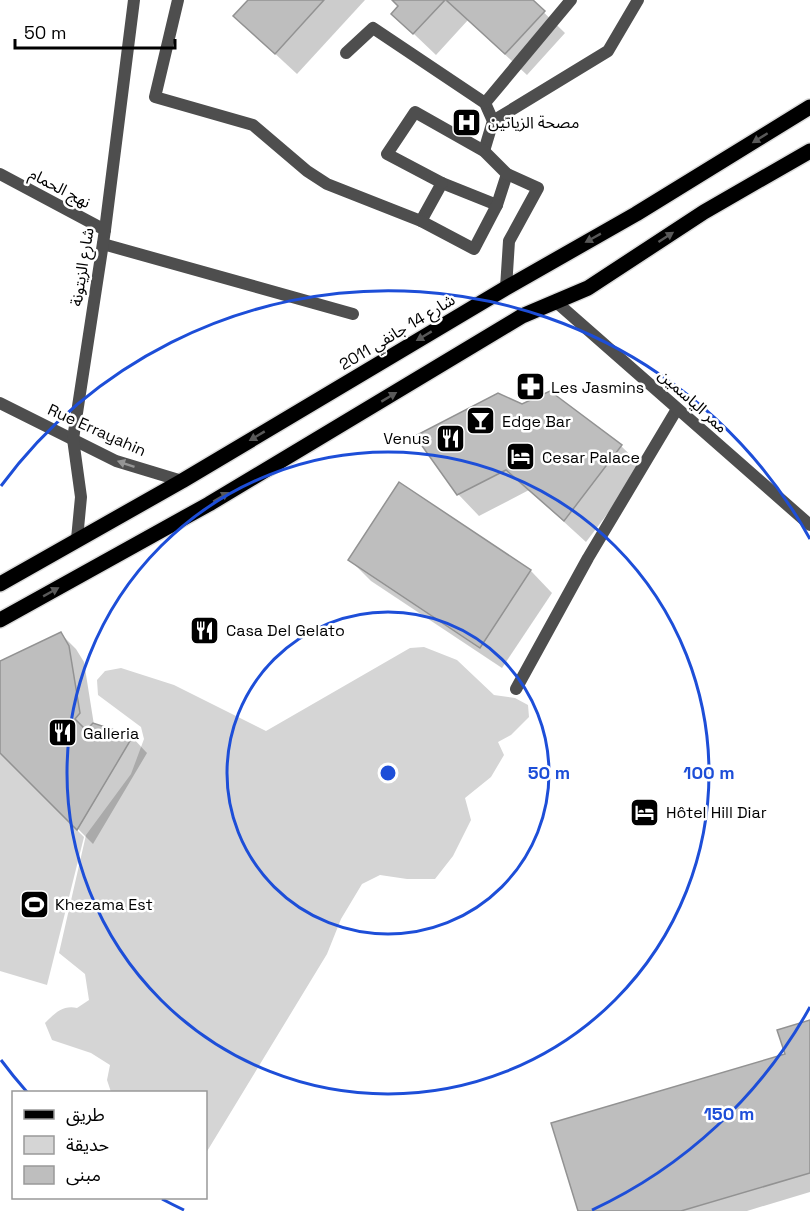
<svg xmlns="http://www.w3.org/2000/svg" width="810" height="1211" font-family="'Space Grotesk','Noto Sans Arabic',sans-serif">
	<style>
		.green { fill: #d5d5d5 }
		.shadow { fill: #0003 }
		.building { fill: #bebebe; stroke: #929292; stroke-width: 1.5 }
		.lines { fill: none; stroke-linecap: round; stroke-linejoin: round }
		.primary-casing { stroke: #dbdbdb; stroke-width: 18 }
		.service { stroke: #4e4e4e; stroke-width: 12 }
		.minor { stroke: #4e4e4e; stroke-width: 12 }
		.primary { stroke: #000; stroke-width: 15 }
		.oneway { fill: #595959 }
		.oneway2 { fill: #959595 }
		.ring { fill: none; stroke: #1d4ed8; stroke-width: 3 }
		.labels { text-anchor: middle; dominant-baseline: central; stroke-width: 5; stroke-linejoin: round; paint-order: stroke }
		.poi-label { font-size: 16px; fill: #000; stroke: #fff; text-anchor: start }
		.street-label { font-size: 16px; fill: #000; stroke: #fff }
		.centre { fill: #1d4ed8; stroke: #fff; stroke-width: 3 }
		.ring-label { font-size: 18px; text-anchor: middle; font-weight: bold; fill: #1d4ed8; stroke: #fff; stroke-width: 5; stroke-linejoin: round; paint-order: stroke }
	</style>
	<rect width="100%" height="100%" fill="#fff"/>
	<g class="green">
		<path d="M424,647L457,660L494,695L515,698L528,705L529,717L511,735L498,742L504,755L491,777L465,798L471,820L453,856L435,879H407L380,875L362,884L341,919L327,954L206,1153V1092H111L107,1080L110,1065L91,1053L52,1040L45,1023C55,1013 63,1005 77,1008L89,1000L85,974L59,953L86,835L131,774L144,739L141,727L98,695L97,680L105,671L121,668L174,685L266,731L410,648Z"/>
		<path d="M0,753L84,837L47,985L0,971Z"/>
	</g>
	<g class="shadow">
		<path d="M250,0H365L297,74L257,37Z"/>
		<path d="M393,0H531L565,33L527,75L468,20L436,55L393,14L400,7Z"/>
		<path d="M522,406L621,446L643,467L586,542L529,490L479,516L458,494Z"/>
		<path d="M400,484L531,571L552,593L502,668L371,581L350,560Z"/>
		<path d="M61,634L76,649L84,662L94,725L132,737L147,753L93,844L0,751V663Z"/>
		<path d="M810,1022V1192L747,1211H579L786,1055Z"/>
	</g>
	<g class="building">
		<path d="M248,0H324L275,54L233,16Z"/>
		<path d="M392,0H445L413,34L391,14L398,6Z"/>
		<path d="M446,0H533L545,11L505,54Z"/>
		<path d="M550,391L622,445L564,521L506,470L457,495L415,436L498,393L522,404Z"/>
		<path d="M399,482L531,570L480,648L348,560Z"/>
		<path d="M61,632L69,646L80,713L75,719L86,730L93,723L133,736L77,830L0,753V661Z"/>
		<path d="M810,1020V1173L681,1211H578L551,1123L785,1054L777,1030Z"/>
	</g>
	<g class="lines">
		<defs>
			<g id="primary">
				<path d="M0,584L182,481L506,288L636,214L810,107"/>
				<path d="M0,620L209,504L522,316L588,288L704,212L810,151"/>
			</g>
		</defs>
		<use href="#primary" class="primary-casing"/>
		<g class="service">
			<path d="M178,0L155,97L253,125L307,171L327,184L421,221L442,183L497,205L507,174"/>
			<path d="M346,53L373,28L485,103L493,121L484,151"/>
			<path d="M485,103L571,0"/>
			<path d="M493,121L608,51L638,0"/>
			<path d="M442,183L387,154L415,112L484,151L507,174L538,188L509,241L506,288"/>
			<path d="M421,221L474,249L497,205"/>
			<path d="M516,689L588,558L677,409"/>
		</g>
		<g class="minor">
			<path d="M0,174L105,230"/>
			<path d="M103,244L353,314"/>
			<path d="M555,301L810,525"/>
			<path d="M0,403L116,461L182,481"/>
			<path d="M77,539L81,497L73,439L105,230L134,0"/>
		</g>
		<use href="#primary" class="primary"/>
	</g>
	<defs><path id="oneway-solid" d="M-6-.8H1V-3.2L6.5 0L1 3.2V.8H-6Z" transform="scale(1.5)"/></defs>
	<g class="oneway">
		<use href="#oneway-solid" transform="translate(760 138) rotate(148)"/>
		<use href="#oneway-solid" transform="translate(666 237) rotate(-33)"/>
		<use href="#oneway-solid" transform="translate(593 238) rotate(151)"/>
		<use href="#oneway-solid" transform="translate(424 336) rotate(149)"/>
		<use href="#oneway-solid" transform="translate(389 397) rotate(-31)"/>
		<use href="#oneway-solid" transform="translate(257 436) rotate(149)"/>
		<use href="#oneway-solid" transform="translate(221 497) rotate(-31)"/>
		<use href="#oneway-solid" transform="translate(51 592) rotate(-29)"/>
	</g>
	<use class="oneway2" href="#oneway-solid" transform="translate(126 464) rotate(-161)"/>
	<g class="ring">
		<circle cx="388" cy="773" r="161"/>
		<circle cx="388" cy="773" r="321"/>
		<path d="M810 1007A482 482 0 0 1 592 1210M184 1210A482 482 0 0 1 162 1199M27 1092A482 482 0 0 1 1 1060M1 486A482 482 0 0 1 810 539"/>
	</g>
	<defs>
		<symbol id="hospital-square" viewBox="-11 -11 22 22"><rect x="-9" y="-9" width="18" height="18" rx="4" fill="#000" stroke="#fff"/><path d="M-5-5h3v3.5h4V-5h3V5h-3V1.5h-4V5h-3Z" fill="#fff"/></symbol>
		<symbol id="pharmacy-square" viewBox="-11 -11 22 22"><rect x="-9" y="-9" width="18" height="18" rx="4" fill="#000" stroke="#fff"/><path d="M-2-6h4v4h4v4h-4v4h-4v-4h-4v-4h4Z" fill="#fff"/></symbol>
		<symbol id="bar-square" viewBox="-11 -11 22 22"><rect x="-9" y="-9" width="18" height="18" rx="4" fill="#000" stroke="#fff"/><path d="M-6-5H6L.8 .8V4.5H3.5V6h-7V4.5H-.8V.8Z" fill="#fff"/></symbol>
		<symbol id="restaurant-square" viewBox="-11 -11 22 22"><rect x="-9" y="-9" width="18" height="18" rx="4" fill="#000" stroke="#fff"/><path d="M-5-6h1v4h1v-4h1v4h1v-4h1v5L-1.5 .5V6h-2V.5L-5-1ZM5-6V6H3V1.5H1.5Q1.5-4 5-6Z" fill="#fff"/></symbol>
		<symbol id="hotel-square" viewBox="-11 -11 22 22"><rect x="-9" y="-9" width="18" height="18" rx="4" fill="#000" stroke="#fff"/><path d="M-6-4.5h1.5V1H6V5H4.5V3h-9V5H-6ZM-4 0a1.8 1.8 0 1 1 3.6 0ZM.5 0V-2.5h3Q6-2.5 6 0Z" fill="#fff"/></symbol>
		<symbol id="stadium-square" viewBox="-11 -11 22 22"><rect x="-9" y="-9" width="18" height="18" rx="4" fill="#000" stroke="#fff"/><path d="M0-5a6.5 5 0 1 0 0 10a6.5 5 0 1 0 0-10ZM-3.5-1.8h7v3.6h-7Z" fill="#fff"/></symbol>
	</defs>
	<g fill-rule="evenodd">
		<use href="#hospital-square" x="450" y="106" width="33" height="33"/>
		<use href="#pharmacy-square" x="514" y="370" width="33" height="33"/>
		<use href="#bar-square" x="464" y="404" width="33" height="33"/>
		<use href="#restaurant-square" x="434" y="422" width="33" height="33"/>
		<use href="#hotel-square" x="504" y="440" width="33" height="33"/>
		<use href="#restaurant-square" x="188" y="614" width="33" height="33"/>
		<use href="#restaurant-square" x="46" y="716" width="33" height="33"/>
		<use href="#hotel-square" x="628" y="796" width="33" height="33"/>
		<use href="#stadium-square" x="18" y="888" width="33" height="33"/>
	</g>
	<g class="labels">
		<g class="poi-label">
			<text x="488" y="122">مصحة الزياتين</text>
			<text x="551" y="387">Les Jasmins</text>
			<text x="502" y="421">Edge Bar</text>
			<text x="430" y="438" text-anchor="end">Venus</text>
			<text x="542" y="457">Cesar Palace</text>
			<text x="226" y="630">Casa Del Gelato</text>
			<text x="83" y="733">Galleria</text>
			<text x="666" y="812">Hôtel Hill Diar</text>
			<text x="55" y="904">Khezama Est</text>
		</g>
		<g class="street-label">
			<text transform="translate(60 188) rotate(28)">نهج الحمام</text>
			<text transform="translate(82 267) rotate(-81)">شارع الزيتونة</text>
			<text transform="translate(397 332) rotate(-31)">شارع 14 جانفي 2011</text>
			<text transform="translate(693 401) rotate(42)">ممر الياسمين</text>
			<text transform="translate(97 430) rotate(24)">Rue Errayahin</text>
		</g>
	</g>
	<circle cx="388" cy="773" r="9" class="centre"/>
	<g class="ring-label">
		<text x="549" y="779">50 m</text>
		<text x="709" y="779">100 m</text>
		<text x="729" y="1120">150 m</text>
	</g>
	<rect x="12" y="1091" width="195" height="108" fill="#ffffff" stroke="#999999" stroke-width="1.5"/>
	<rect x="24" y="1110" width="30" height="9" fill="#000000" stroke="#999999" stroke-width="1.5"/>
	<text x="66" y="1121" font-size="18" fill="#000000">طريق</text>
	<rect x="24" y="1136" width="30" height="18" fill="#d5d5d5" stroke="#999999" stroke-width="1.5"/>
	<text x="66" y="1151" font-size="18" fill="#000000">حديقة</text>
	<rect x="24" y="1166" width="30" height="18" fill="#bebebe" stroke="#999999" stroke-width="1.5"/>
	<text x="66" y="1181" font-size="18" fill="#000000">مبنى</text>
	<path d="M15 39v9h160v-9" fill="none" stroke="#000000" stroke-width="3"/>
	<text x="24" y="39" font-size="18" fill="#000000" stroke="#ffffff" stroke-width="4.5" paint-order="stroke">50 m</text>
</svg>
